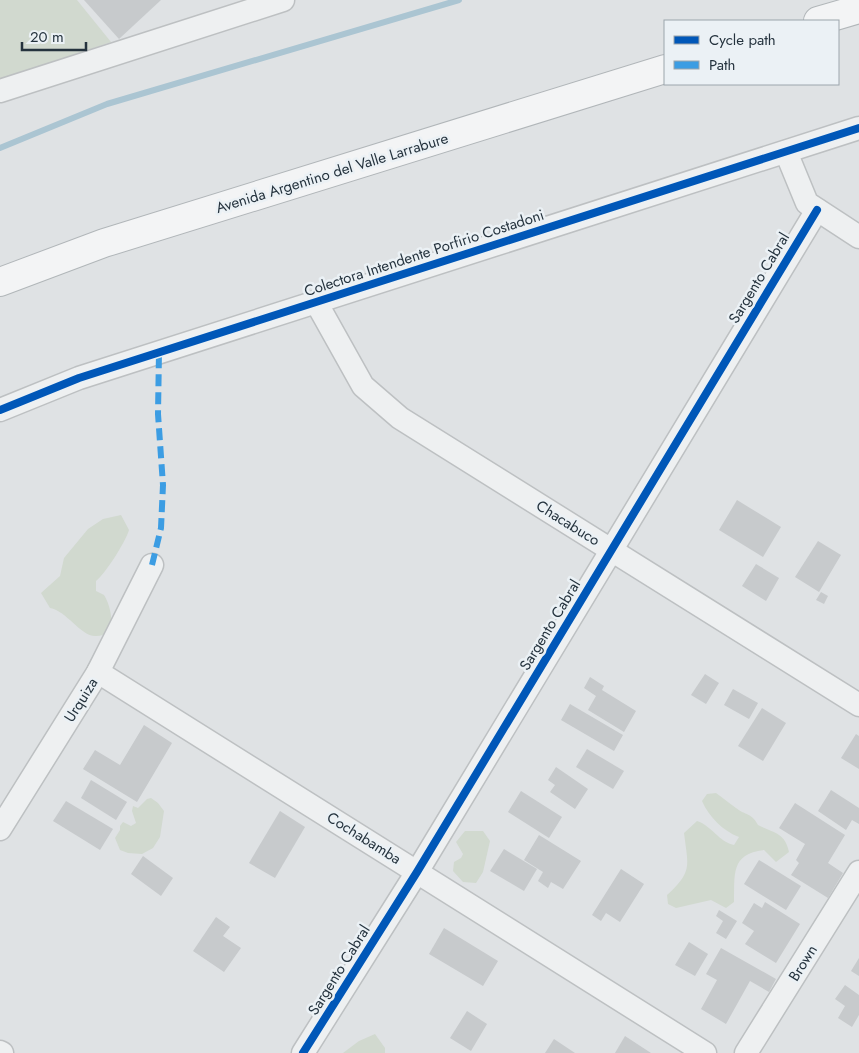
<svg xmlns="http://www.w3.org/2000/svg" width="859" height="1053" font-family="Jost,sans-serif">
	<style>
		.green { fill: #d1d9cf }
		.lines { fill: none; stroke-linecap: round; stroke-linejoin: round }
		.stream { stroke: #abc5d2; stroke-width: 6 }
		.building { fill: #c7cacc }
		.minor-casing { stroke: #bdc0c2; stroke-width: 25 }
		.highway-casing { stroke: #b1b6b9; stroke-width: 30 }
		.minor { stroke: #eef0f1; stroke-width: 22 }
		.highway { stroke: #f3f4f5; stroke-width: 28 }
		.quiet { stroke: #3c9de3; stroke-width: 6; stroke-dasharray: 12 6; stroke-linecap: butt }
		.cycleway-casing { stroke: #ebf1f5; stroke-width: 11 }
		.cycleway { stroke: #0057b8; stroke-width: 8 }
		.labels { text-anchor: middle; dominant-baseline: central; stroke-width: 5; stroke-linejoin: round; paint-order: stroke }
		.street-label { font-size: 15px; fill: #25333e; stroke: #ebf1f5 }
	</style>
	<rect width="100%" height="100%" fill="#dfe2e4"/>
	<g class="green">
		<path d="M0,0H77L111,42L0,80Z"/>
		<path d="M121,515L129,530C126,541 106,573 96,581V591L104,595C111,606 119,636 96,636C81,637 67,611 50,608L41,593L60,576L64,558L88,529L103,519Z"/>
		<path d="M716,793C723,798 729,803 736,808C746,816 751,812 758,825C773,833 785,832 789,852L776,862L764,850C730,854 735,875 734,902L726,908L711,900L676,908L668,904L667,895C693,871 688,866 684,833L697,821C712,826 719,842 734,845L739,837C723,831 709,817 702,801L707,794Z"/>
		<path d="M151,798L158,803L164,811L160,837L153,848L142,854L128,853L120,850L115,838L120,830V826L123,822L131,826L136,823L132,811L133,806L138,808L147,799Z"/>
		<path d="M465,831H483L490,841L483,872L476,883L463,882L453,871L454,862L461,858L463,854L456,842Z"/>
		<path d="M375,1034L385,1048V1053H343L359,1041Z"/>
	</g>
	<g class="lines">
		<path class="stream" d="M0,148L107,104L459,0"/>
	</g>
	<g class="building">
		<path d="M84,0H161L119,39Z"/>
		<path d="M737,500L781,527L763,557L719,530Z"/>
		<path d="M818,541L841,555L819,592L795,577Z"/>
		<path d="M756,564L779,578L766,601L742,586Z"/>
		<path d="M821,592L828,596L824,604L816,600Z"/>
		<path d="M705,674L719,683L706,704L691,695Z"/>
		<path d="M590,677L604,686L602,690L636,711L624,732L588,710L596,696L584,688Z"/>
		<path d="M733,689L758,703L749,719L724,705Z"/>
		<path d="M570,704L623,735L614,751L561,720Z"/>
		<path d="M762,708L786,723L763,761L738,746Z"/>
		<path d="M144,725L172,743L137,802L83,769L95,750L120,765Z"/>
		<path d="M856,734L859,736V769L841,758Z"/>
		<path d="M587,749L624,771L613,789L576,767Z"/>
		<path d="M556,767L588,789L575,809L550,792L555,785L548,780Z"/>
		<path d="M91,780L127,802L116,820L81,798Z"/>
		<path d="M831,790L859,808V824L852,820L846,830L818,811Z"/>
		<path d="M521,791L562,817L549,838L508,812Z"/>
		<path d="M66,801L113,829L100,850L53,821Z"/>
		<path d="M795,803L845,835L828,863L843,873L828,898L791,875L799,863L796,860L805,844L779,828Z"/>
		<path d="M280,811L305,827L275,878L249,863Z"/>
		<path d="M539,835L581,861L563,889L551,882L548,888L538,881L543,872L524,860Z"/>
		<path d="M504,849L537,869L524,891L490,871Z"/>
		<path d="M143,856L173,878L161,896L131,874Z"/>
		<path d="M759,860L801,886L786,910L744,884Z"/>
		<path d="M621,869L644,884L620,922L606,913L601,921L592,915Z"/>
		<path d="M765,902L800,924L776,963L745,944L754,931L742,923L754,903L762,908Z"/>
		<path d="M719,910L737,921L726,939L716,933L723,921L716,916Z"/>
		<path d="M216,917L230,927L223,936L241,948L224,972L193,951Z"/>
		<path d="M444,928L498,961L483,986L429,954Z"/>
		<path d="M689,942L708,954L695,976L675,965Z"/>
		<path d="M721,948L776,979L769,992L750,981L726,1024L701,1009L717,980L706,974Z"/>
		<path d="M859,958V976L851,971Z"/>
		<path d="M845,985L859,995V1015L852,1027L838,1018L845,1006L835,999Z"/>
		<path d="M467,1011L487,1024L471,1051L450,1038Z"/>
		<path d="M625,1036L651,1053H615Z"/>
		<path d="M554,1039L575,1053H545Z"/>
	</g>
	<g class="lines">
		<defs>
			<g id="minor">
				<path d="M0,91L283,0"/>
				<path d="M786,152L807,203L859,237"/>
				<path d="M316,302L363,386L400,418L859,705"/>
				<path d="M0,410L79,378L859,128"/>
				<path d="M98,672L705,1053"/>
				<path d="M0,829L98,672L152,565"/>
				<path d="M0,1052L2,1053"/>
				<path d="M303,1053L417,872L817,210"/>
				<path d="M746,1053L859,872"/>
			</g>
			<g id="highway">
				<path d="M818,21L859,9"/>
				<path d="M0,282L104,243L665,69"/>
			</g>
		</defs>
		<use href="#minor" class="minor-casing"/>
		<use href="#highway" class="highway-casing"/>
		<use href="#minor" class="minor"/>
		<use href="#highway" class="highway"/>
		<path class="quiet" d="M152,565L161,528L163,485L158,414L159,352"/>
		<defs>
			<g id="cycleway">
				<path d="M0,410L79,378L859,128"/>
				<path d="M303,1053L417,872L817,210"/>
			</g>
		</defs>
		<use href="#cycleway" class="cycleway-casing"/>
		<use href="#cycleway" class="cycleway"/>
	</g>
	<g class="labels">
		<g class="street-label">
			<text transform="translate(332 173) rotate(-17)">Avenida Argentino del Valle Larrabure</text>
			<text transform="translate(424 253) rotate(-18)">Colectora Intendente Porfirio Costadoni</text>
			<text transform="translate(759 278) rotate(-59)">Sargento Cabral</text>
			<text transform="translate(568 523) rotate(32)">Chacabuco</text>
			<text transform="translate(550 625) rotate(-59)">Sargento Cabral</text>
			<text transform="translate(81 700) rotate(-58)">Urquiza</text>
			<text transform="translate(364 838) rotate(32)">Cochabamba</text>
			<text transform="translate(803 963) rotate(-58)">Brown</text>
			<text transform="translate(339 970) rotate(-58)">Sargento Cabral</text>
		</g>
	</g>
	<rect x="664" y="20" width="175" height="65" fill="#ebf1f5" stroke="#9ca5ac"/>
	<rect x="674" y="36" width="25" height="8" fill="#0057b8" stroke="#9ca5ac"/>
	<text x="709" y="45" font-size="15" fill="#25333e">Cycle path</text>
	<rect x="674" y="61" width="25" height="8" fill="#3c9de3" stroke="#9ca5ac"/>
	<text x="709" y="70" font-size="15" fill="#25333e">Path</text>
	<path d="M22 42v8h64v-8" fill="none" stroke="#25333e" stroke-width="2.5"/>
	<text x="30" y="42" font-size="15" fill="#25333e" stroke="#ebf1f5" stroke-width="4" paint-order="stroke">20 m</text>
</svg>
